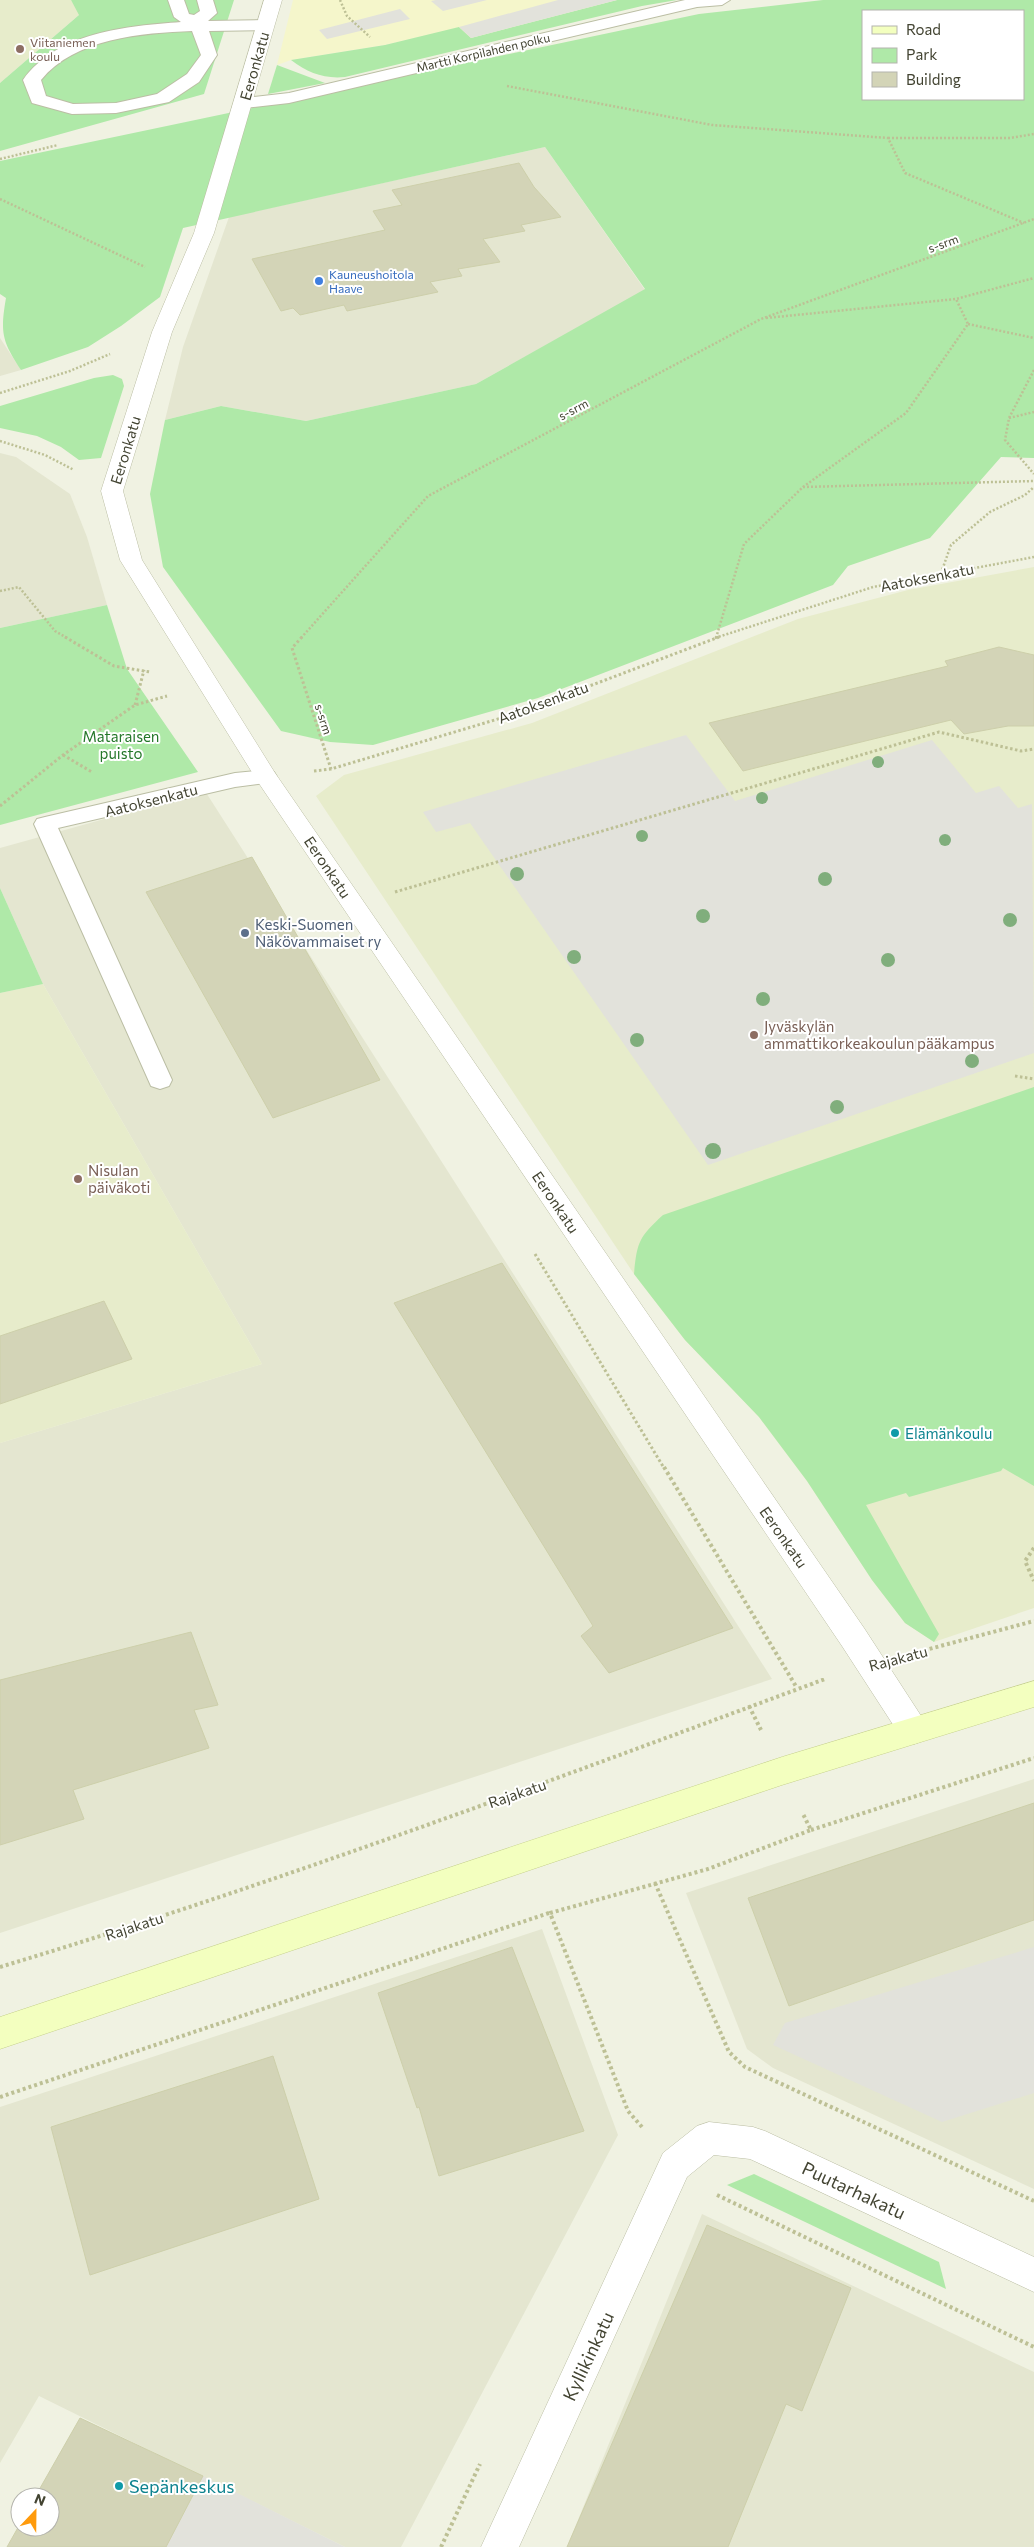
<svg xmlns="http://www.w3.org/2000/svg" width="1034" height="2547" font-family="Commissioner,sans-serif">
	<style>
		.residential { fill: #e4e6d0 }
		.commercial { fill: #f5f6cb }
		.education { fill: #e7eccb }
		.green { fill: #afe9a8; fill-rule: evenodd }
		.parking { fill: #e2e2db }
		.building { fill: #d3d4b7; stroke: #cdcfaa }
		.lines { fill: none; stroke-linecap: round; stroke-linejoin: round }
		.service-casing { stroke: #bbbea4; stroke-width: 2 }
		.minor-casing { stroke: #bbbea4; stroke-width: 1 }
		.secondary-casing { stroke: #c6d18d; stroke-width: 1 }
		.path-far2 { stroke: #bdc095; stroke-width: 2.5; stroke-dasharray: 2 2; stroke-linecap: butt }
		.path-far1 { stroke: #bdc095; stroke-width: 3; stroke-dasharray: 2.5 2.5; stroke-linecap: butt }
		.path { stroke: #bdc095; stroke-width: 4; stroke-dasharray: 3 3; stroke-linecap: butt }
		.service { fill: #fff; fill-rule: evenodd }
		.minor { fill: #fff; fill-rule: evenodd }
		.secondary { fill: #f3ffbf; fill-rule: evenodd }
		.tree { fill: #80ae7c }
		.education-dot { fill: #8d6e63; stroke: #fff; stroke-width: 2 }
		.shop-dot { fill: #3f7fe0; stroke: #fff; stroke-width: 2 }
		.service-dot { fill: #5c6f8a; stroke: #fff; stroke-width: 2 }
		.culture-dot { fill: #0f9aa8; stroke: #fff; stroke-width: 2 }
		.labels { text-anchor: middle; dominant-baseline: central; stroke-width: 4; stroke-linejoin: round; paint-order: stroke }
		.far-education-label { font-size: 12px; fill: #785e54; stroke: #fff; text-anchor: start }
		.far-street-label { font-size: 12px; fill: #434432; stroke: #fff }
		.far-shop-label { font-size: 12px; fill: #366cbe; stroke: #fff; text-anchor: start }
		.street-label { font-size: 15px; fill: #434432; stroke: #fff }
		.park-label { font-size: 15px; fill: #247729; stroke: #fff }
		.service-label { font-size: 15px; fill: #4e5e75; stroke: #fff; text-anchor: start }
		.education-label { font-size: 15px; fill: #785e54; stroke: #fff; text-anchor: start }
		.culture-label { font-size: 15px; fill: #0d838f; stroke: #fff; text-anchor: start }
		.near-street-label { font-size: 18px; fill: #434432; stroke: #fff }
		.near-culture-label { font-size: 18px; fill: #0d838f; stroke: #fff; text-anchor: start }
	</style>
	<rect width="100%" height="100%" fill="#f0f2e2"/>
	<g class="residential">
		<path d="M545,147L645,290L476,384L306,421L221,406L165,420L183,347L229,217Z"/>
		<path d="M0,338L21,370L0,376Z"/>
		<path d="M0,453L16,457L70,494L87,537L107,605L0,628Z"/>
		<path d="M205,791L772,1679L0,1933V1443L262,1364L43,984L0,888V848Z"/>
		<path d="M1034,1779V2189L773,2068L747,2049L686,1893Z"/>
		<path d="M542,1929L618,2135L401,2547H345L39,2396L0,2463V2107Z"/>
		<path d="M702,2214L1034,2372V2547H567Z"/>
	</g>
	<path class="commercial" d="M293,0H617L471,38L424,36L385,45L291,60L277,65Z"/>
	<g class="education">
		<path d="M0,0H71L80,14L0,83Z"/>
		<path d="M1034,567V1608L934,1642L905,1623L872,1580L807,1481L759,1417L685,1340L634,1274L316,796L344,775L532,723L798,619L908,590Z"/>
		<path d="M43,984L262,1364L0,1443V993Z"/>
	</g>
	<g class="green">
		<path d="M71,0H234L204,94L0,151V83L79,15Z"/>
		<path d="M617,0H677L642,6L345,77C324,79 308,73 291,60L385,45L459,27L471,38Z"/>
		<path d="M823,0H1034V458L1001,457L930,538L848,566L833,585L538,698L373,745L330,742L281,731L163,567L150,494L165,420L221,406L306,421L476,384L645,289L545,147L183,228L160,297L121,326L88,347L21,370C2,341 0,333 6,298L0,294V161L699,14ZM863,11H1023V99H863Z"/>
		<path d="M277,65L325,83L268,94Z"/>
		<path d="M113,375L122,379L124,386L101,458L79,460L61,447L37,436L0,428V406L94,378Z"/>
		<path d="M107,605L127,669L198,772L0,825V628Z"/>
		<path d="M0,888L43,984L0,993Z"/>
		<path d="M1034,1087V1486L1003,1468L1001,1471L909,1497L906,1493L866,1505L939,1634L934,1642L905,1623L872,1580L807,1481L759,1417L685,1340L634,1274C637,1242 639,1237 663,1215Z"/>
		<path d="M754,2174L939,2262L946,2289L727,2185Z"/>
	</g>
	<g class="parking">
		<path d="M436,0H487L443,11L431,1Z"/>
		<path d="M558,0H617L471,38L459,27Z"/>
		<path d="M400,9L410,19L327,39L319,30Z"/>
		<path d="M686,735L735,801L932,740L976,793L999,786L1018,808L1032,804L1034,1053L708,1165L470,823L436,832L423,812Z"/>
		<path d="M1034,1947V2093L942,2122L773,2045L785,2023Z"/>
		<path d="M203,2476L345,2547H165Z"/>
	</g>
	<g class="building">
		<path d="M519,163L534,187L561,217L521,225L525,231L483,239L500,262L458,269L462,276L430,282L438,292L347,311L344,305L300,315L293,308L281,311L252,259L385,230L373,211L402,205L392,190Z"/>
		<path d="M999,647L1034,655V726H1008L964,734L951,720L743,771L709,723L948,666L945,661Z"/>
		<path d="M252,857L380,1080L273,1118L146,892Z"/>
		<path d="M502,1263L733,1628L609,1673L581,1636L593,1626L394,1303Z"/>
		<path d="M104,1301L132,1359L0,1404V1336Z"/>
		<path d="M191,1632L218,1705L194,1710L209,1748L73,1790L84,1819L0,1845V1680Z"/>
		<path d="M1034,1803V1920L789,2006L748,1898Z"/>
		<path d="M512,1947L584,2131L439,2176L419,2107L417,2108L378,1993Z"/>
		<path d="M273,2056L319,2199L90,2275L51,2127Z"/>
		<path d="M707,2225L851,2288L802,2411L786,2404L728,2547H567Z"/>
		<path d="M80,2418L203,2476L166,2547H7L20,2524V2527H50V2497H35Z"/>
	</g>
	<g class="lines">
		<defs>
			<g id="service">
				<path d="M168,0H184L189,14L194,15L200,11L197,0H213L217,13L208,21L266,20L274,25L266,30L209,31L217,55L199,82L169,102L116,113L72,114L32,103L23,80C57,32 128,26 181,22L174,17ZM192,31L201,55L187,74L157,94L116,103L73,104L46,96L41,80C75,38 142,33 192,31Z"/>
				<path d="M685,0H730L722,5L697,7L289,103L244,108L238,107L235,103L238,99L244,98L289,93Z"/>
				<path d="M266,770L274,772L277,777L274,782L235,787L58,828L172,1080L169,1086L160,1089L151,1086L34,824L37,819L45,817L235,773Z"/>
			</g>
			<g id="minor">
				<path d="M264,0H282L214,233L172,332L123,491L142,560L275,773L864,1628L925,1722L930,1731L925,1740L914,1744L903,1740L842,1646L258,782L120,560L101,491L152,332L194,233Z"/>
				<path d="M709,2122L753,2127L765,2131L1034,2257V2292L750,2159L714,2155L687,2177L519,2547H481L663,2153L697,2126Z"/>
			</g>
			<path id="secondary" d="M1034,1681V1707L782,1785L0,2049V2017L782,1757Z"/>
		</defs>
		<use href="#service" class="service-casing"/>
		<use href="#minor" class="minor-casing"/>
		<use href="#secondary" class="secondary-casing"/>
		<g class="path-far2">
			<path d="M340,0L347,16L370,37"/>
			<path d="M507,86L712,125L888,138L905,173L1024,223"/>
			<path d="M888,138H1010L1034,134"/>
			<path d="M0,159L58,145"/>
			<path d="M0,199L145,267"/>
			<path d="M766,318L956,299L1034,278"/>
			<path d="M968,324L1034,338"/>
			<path d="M1034,370L1009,418L1005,440L1034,474"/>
			<path d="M0,393L70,371L110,354"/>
			<path d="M1009,418L1034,412"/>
			<path d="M0,441L45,455L74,470"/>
			<path d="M803,487L1034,481"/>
			<path d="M941,573L951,545L990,512L1025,495L1034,487"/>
			<path d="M0,591L19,587L55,631L67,638"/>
			<path d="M301,638L428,496L761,319L1034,219"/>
			<path d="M715,638L873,587L1034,557"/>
			<path d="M716,638L744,544L803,487L906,413L968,324L956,299"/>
		</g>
		<g class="path-far1">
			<path d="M65,637L114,666L150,672"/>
			<path d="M302,637L292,648L331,769"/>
			<path d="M135,705L144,670"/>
			<path d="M63,755L92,772"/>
			<path d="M314,771L331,769L518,713L719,637"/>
			<path d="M0,806L63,755L135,705L167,696"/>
			<path d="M395,892L939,732L1021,751L1034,749"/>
			<path d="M1015,1076L1034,1079"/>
			<path d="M535,1254L664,1468"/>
		</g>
		<g class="path">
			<path d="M664,1467L797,1688"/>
			<path d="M1034,1548L1025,1561L1034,1581"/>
			<path d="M918,1652L1034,1621"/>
			<path d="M749,1706L761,1730"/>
			<path d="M811,1830L1034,1758"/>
			<path d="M655,1883L729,2052L745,2067L1034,2201"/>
			<path d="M0,1967C279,1883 552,1780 825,1679"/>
			<path d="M0,2097L549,1913"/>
			<path d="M642,2127L628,2111L550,1913L708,1869L811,1830L803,1814"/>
			<path d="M717,2195L1034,2347"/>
			<path d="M441,2547L480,2464"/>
		</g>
		<use href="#service" class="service"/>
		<use href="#minor" class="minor"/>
		<use href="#secondary" class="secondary"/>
	</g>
	<g class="tree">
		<circle cx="878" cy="762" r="6"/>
		<circle cx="762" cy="798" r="6"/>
		<circle cx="642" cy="836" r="6"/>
		<circle cx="945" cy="840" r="6"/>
		<circle cx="517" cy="874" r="7"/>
		<circle cx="825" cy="879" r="7"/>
		<circle cx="703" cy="916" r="7"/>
		<circle cx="1010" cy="920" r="7"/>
		<circle cx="574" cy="957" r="7"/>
		<circle cx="888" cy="960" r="7"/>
		<circle cx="763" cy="999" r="7"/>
		<circle cx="637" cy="1040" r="7"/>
		<circle cx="972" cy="1061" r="7"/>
		<circle cx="837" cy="1107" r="7"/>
		<circle cx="713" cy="1151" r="8"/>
	</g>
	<g class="education-dot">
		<circle cx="20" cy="49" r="5"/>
		<circle cx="754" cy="1035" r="5"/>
		<circle cx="78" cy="1179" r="5"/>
	</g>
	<circle class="shop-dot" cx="319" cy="281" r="5"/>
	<circle class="service-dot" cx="245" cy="933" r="5"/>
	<g class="culture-dot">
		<circle cx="895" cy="1433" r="5"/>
		<circle cx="119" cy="2486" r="5"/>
	</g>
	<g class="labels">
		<g class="far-education-label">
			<text x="30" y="42">Viitaniemen<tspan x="30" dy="14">koulu</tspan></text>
		</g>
		<g class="far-street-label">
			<text transform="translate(483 52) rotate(-13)">Martti Korpilahden polku</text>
			<text transform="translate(943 243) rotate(-20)">s-srm</text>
			<text transform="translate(573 409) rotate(-28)">s-srm</text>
			<text transform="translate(324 719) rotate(72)">s-srm</text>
		</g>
		<g class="far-shop-label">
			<text x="329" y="274">Kauneushoitola<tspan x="329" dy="14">Haave</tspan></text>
		</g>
		<g class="street-label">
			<text transform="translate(254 66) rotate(-74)">Eeronkatu</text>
			<text transform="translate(125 450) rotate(-73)">Eeronkatu</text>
			<text transform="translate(927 577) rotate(-11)">Aatoksenkatu</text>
			<text transform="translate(543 702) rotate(-20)">Aatoksenkatu</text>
			<text transform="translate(151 800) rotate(-14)">Aatoksenkatu</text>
			<text transform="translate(328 867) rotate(56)">Eeronkatu</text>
			<text transform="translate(556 1202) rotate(56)">Eeronkatu</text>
			<text transform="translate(784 1537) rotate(55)">Eeronkatu</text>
			<text transform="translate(898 1658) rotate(-15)">Rajakatu</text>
			<text transform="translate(517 1793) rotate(-19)">Rajakatu</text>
			<text transform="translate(134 1926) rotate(-18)">Rajakatu</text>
		</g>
		<g class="park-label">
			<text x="121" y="736">Mataraisen<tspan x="121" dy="17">puisto</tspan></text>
		</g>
		<g class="service-label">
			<text x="255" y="924">Keski-Suomen<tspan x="255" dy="17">Näkövammaiset ry</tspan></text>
		</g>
		<g class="education-label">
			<text x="764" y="1026">Jyväskylän<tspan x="764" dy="17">ammattikorkeakoulun pääkampus</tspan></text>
			<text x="88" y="1170">Nisulan<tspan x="88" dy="17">päiväkoti</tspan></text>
		</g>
		<g class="culture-label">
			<text x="905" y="1433">Elämänkoulu</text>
		</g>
		<g class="near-street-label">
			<text transform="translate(854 2190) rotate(25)">Puutarhakatu</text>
			<text transform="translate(588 2356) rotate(-65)">Kyllikinkatu</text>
		</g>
		<g class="near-culture-label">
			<text x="129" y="2486">Sepänkeskus</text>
		</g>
	</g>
	<rect x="862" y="10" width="162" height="90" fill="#ffffff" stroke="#b4b4ad"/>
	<rect x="872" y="26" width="25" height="8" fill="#f3ffbf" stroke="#b4b4ad"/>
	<text x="906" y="35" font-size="15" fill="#434432">Road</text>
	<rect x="872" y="48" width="25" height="15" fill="#afe9a8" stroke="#b4b4ad"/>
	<text x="906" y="60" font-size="15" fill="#434432">Park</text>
	<rect x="872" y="72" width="25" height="15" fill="#d3d4b7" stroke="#b4b4ad"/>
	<text x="906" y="85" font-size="15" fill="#434432">Building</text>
	<g transform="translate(35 2512) rotate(22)"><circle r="24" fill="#ffffff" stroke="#b4b4ad"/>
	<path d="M0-4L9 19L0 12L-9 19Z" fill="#ff9b0c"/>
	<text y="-8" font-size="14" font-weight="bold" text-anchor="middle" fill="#434432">N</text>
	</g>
</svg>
